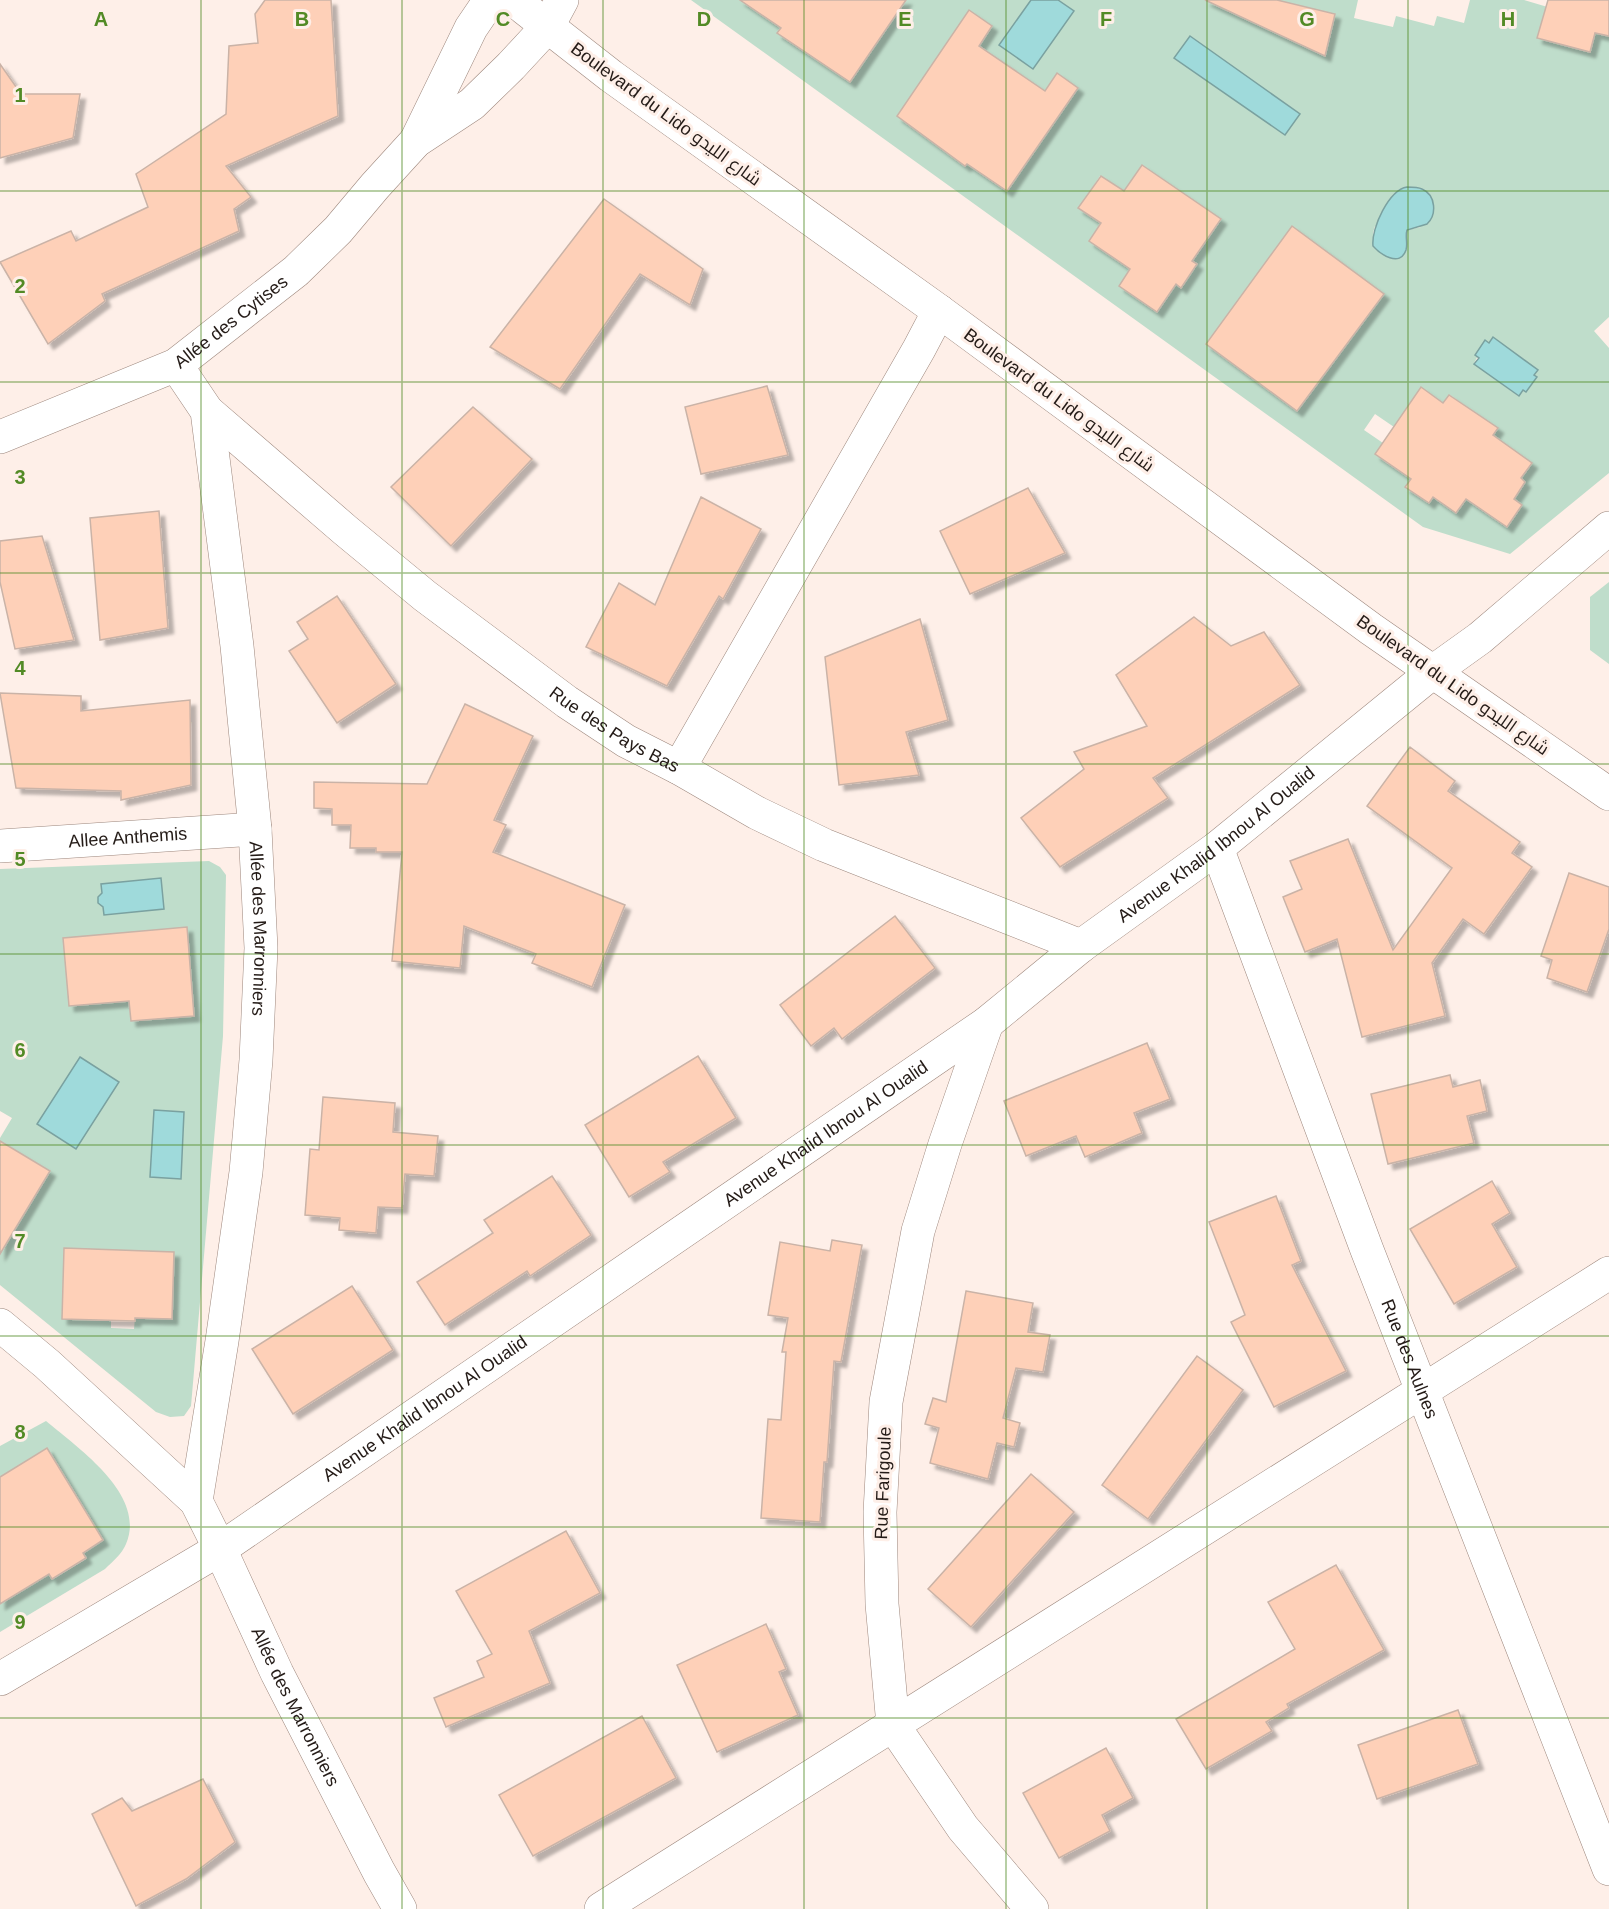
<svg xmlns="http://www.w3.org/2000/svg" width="1609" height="1909" font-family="Arial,Cairo,sans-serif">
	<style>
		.green { fill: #bfddcb; fill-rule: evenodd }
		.water { fill: #9fdadb; stroke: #7aa1a0; stroke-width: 1.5 }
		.building { fill: #fed0b8; stroke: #cab3a7; stroke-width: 1.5; filter: url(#shadow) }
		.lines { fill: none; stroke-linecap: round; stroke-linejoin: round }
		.street-casing { stroke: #9d877d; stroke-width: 34 }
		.secondary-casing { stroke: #9d877d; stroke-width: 34 }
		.street { stroke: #fff; stroke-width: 33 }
		.secondary { stroke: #fff; stroke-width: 33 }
		.grid { fill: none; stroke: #528a25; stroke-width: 1.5; stroke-opacity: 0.55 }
		.labels { text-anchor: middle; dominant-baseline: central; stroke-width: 6; stroke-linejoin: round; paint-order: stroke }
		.street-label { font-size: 18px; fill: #241b17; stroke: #feefe8 }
		.grid-label { font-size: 20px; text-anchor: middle; font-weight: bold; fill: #528a25; stroke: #feefe8; stroke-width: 6; stroke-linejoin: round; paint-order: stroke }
	</style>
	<defs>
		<filter id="shadow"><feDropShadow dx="5.5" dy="5.5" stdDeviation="1.5" flood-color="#0004"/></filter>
	</defs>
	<rect width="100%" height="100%" fill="#feefe8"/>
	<g class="green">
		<path d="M691,0H799L777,33L906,0H1031L999,45L1074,11L1058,0H1205L1325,56L1335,14L1277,0H1358L1354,18L1393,27L1396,16L1434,26L1437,16L1464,23L1470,0H1524L1561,11L1555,17L1544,14L1538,38L1589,52L1595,33L1607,36L1609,30V317L1594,331L1609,348V473L1510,554L1423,527ZM969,11L992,26L979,46L1045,91L1057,73L1078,88L1007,191L989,179L993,173L971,158L965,165L932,142L937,136L897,116ZM1142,165L1221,219L1192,261L1181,287L1089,241L1101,223L1079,208L1100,176L1124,191ZM1375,226L1421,227L1407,230L1406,245L1373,246V233ZM1292,227L1384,294L1297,411L1206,344ZM1493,338L1537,370L1526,392L1523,390L1518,396L1474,363L1486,341L1489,343ZM1421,388L1443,403L1450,395L1497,428L1490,441L1525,482L1514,499L1522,505L1507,527L1466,499L1433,497L1429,503L1405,487L1414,474L1392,458L1388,464L1375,454L1383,443L1364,430L1375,414L1394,427Z"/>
		<path d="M1609,582V664L1590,650V597Z"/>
		<path d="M209,861L220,867L226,875L223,1036L191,1406L184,1416L170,1417L156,1412L0,1285V1231L10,1237L50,1171L0,1155V1138L12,1118L0,1111V869ZM187,928L194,1015L131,1021L129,1001L70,1006L64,938ZM64,1249L135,1318L134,1329L111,1328V1321L62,1319Z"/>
		<path d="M46,1421C78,1448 147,1495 126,1544C122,1554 113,1561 105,1569L0,1632V1604L49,1574L53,1579L86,1559L83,1553L103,1540L47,1448L0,1477V1446Z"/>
	</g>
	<g class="water">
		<path d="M1031,0H1058L1074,11L1033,69L999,45Z"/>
		<path d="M1190,36L1300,114L1285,135L1174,58Z"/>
		<path d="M1407,187C1412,187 1418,187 1422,189C1436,195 1437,215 1427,224L1407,230C1405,237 1408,243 1406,250C1400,268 1380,254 1373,246C1371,228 1389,190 1407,187Z"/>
		<path d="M1493,337L1538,370L1534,375L1537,377L1526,392L1523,390L1519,396L1474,364L1479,358L1475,355L1485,340L1489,343Z"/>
		<path d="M161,878L164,909L104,915L103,907L98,903V897L102,893L101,884Z"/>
		<path d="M80,1057L119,1082L76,1149L37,1124Z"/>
		<path d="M154,1110L184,1112L181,1179L150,1177Z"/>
	</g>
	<g class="building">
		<path d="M265,0H331L338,116L226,166L251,197L234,209L239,231L102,294L105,301L48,344L0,262L71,231L76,241L148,207L136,174L226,114L229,46L258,43L255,14Z"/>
		<path d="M740,0H906L850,82L777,33L781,28Z"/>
		<path d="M1205,0H1277L1335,14L1325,56Z"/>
		<path d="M1548,0H1609V36L1595,33L1590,52L1537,38Z"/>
		<path d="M969,10L992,26L979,46L1045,91L1057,73L1078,88L1007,191L967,164L965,166L897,116Z"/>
		<path d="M0,64L21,94H80L73,138L0,158Z"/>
		<path d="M1142,165L1221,219L1192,261L1197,264L1181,288L1176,284L1157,312L1119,286L1130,269L1089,241L1101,223L1078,208L1101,176L1124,191Z"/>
		<path d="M604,199L703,269L690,305L640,274L560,389L490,347Z"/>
		<path d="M1292,226L1384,294L1297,411L1206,344Z"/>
		<path d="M767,386L788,455L701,474L685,407Z"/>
		<path d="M1421,387L1443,403L1449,395L1498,428L1493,435L1532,463L1521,478L1525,482L1514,499L1522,505L1507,527L1466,499L1456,513L1433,497L1429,503L1405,487L1411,479L1375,454Z"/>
		<path d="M473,407L532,459L451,546L391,487Z"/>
		<path d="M1028,488L1065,553L970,594L940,531Z"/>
		<path d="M701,497L761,529L723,599L719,596L667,686L586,647L619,583L655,605Z"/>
		<path d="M159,511L168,628L100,640L90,518Z"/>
		<path d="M42,536L74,640L15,649L0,582V541Z"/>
		<path d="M337,596L396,684L337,723L289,651L308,639L297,622Z"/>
		<path d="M1194,617L1231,646L1264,632L1300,685L1153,778L1168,798L1060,867L1021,818L1084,769L1074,752L1147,726L1116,675Z"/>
		<path d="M920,619L948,720L906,732L919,775L839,785L825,657Z"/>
		<path d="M0,693L81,696V711L190,700L191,785L121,800V791L16,788Z"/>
		<path d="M465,704L533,736L494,820L506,825L493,852L625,905L592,987L532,963L536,954L464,926L460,968L392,961L402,852H376V848H350L351,825H332V809L314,808V782L427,784Z"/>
		<path d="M1410,747L1455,781L1448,791L1520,842L1512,853L1532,867L1484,934L1463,919L1432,963L1445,1016L1362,1037L1337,939L1305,952L1283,897L1302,889L1290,861L1348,839L1393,950L1452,868L1367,806Z"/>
		<path d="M1569,873L1609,887V929L1587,992L1547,978L1552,960L1541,956Z"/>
		<path d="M895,916L935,968L842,1039L834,1028L811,1046L780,1005Z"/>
		<path d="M187,927L194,1016L131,1021L129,1001L69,1006L63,938Z"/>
		<path d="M1147,1043L1170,1099L1134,1113L1142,1133L1085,1157L1076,1136L1026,1156L1004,1101Z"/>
		<path d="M698,1056L736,1118L663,1162L670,1172L629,1197L585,1125Z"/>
		<path d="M1450,1075L1453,1087L1480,1080L1487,1111L1467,1116L1474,1143L1388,1164L1371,1094Z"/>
		<path d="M323,1097L395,1103L393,1132L438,1136L434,1176L405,1174L402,1208L378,1207L376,1233L339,1230L340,1218L305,1215L310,1149L319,1150Z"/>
		<path d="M0,1141L50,1171L0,1254Z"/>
		<path d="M552,1176L591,1235L530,1276L527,1271L445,1325L417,1282L493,1233L484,1220Z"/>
		<path d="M1492,1181L1510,1213L1492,1224L1517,1267L1454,1304L1410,1229Z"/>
		<path d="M1276,1196L1301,1261L1292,1265L1346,1371L1274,1407L1231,1322L1245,1315L1209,1222Z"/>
		<path d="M832,1240L862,1245L841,1362L834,1361L827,1462H824L820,1522L761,1518L768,1419L781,1420L786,1352H782L788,1318L768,1315L780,1242L830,1251Z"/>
		<path d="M64,1248L174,1252L172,1319L135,1318V1321L62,1319Z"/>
		<path d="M352,1286L393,1350L293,1414L252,1349Z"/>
		<path d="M966,1291L1033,1303L1028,1332L1050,1335L1043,1372L1016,1368L1003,1418L1020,1423L1014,1447L997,1443L988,1479L930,1463L939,1428L925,1424L933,1398L946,1402Z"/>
		<path d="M1197,1356L1243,1390L1148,1519L1102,1485Z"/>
		<path d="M47,1448L103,1540L83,1553L86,1558L52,1579L49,1574L0,1604V1477Z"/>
		<path d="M1031,1474L1074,1512L971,1627L928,1589Z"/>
		<path d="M566,1531L600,1593L529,1631L550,1683L446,1727L434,1698L484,1677L477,1661L492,1654L456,1591Z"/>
		<path d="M1336,1565L1384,1650L1287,1704L1289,1708L1266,1722L1272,1731L1206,1769L1176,1719L1295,1649L1268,1602Z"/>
		<path d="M766,1624L786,1669L779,1672L798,1715L717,1752L677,1665Z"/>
		<path d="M1458,1710L1478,1764L1377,1799L1358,1745Z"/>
		<path d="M642,1716L676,1778L533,1856L499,1795Z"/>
		<path d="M1106,1748L1133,1798L1102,1815L1110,1831L1059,1858L1023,1793Z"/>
		<path d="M203,1779L235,1842L186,1879L136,1906L92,1814L122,1798L132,1811Z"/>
	</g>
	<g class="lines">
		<defs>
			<g id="street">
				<path d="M416,141L471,28L490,0"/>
				<path id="s1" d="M176,365L207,411L237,646L255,829L261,948L256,1060L246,1172L222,1341L196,1501"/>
				<path id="s2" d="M207,411L345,530L425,596L567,702L626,741L679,768L757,813L824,845L1081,946"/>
				<path id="s3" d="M0,437L176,365L296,271L338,230L375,186L416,141L472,104L511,66L548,26L562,0"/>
				<path d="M679,768L919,349L939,311"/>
				<path id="s4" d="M0,846L255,829"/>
				<path id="s5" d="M1217,848L1367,1250L1609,1869"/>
				<path d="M987,1023L945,1144L918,1231L886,1402L880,1512L882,1604L893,1725L963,1828L1032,1909"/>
				<path id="s6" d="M0,1325L47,1364L196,1501L220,1549L277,1673L379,1872L400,1909"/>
				<path id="s7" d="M0,1679L220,1549L987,1023L1081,946L1217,848L1434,671L1480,638L1609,528"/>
				<path d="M601,1909L1609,1273"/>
			</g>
			<path id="secondary" d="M514,0L611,76L939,311L1371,629L1609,794"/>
		</defs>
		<use href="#street" class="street-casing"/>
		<use href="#secondary" class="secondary-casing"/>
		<use href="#street" class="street"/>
		<use href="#secondary" class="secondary"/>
	</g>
	<path class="grid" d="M201,0V1909M402,0V1909M603,0V1909M804,0V1909M1006,0V1909M1207,0V1909M1408,0V1909M0,191H1609M0,382H1609M0,573H1609M0,764H1609M0,954H1609M0,1145H1609M0,1336H1609M0,1527H1609M0,1718H1609"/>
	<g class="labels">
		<g class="street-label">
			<text transform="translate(666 114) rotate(36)">Boulevard du Lido شارع الليدو</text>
			<text stroke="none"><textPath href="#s3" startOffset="260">Allée des Cytises</textPath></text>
			<text transform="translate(1059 400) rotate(36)">Boulevard du Lido شارع الليدو</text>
			<text transform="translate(1453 685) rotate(35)">Boulevard du Lido شارع الليدو</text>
			<text stroke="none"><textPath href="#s2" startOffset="518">Rue des Pays Bas</textPath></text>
			<text stroke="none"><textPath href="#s4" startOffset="128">Allee Anthemis</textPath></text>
			<text stroke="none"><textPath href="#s7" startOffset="1476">Avenue Khalid Ibnou Al Oualid</textPath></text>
			<text stroke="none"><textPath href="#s1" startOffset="576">Allée des Marronniers</textPath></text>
			<text stroke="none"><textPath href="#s7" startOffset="990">Avenue Khalid Ibnou Al Oualid</textPath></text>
			<text stroke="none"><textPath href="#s5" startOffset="546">Rue des Aulnes</textPath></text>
			<text stroke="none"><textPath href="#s7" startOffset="504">Avenue Khalid Ibnou Al Oualid</textPath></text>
			<text transform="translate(883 1483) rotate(-88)">Rue Farigoule</text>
			<text stroke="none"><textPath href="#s6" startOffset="492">Allée des Marronniers</textPath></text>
		</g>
	</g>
	<g class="grid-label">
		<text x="101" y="26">A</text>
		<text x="302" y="26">B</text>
		<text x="503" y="26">C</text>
		<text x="704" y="26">D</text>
		<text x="905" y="26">E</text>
		<text x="1106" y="26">F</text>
		<text x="1307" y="26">G</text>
		<text x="1508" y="26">H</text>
		<text x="20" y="102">1</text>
		<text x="20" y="293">2</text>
		<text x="20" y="484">3</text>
		<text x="20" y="675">4</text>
		<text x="20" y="866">5</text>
		<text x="20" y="1057">6</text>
		<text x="20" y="1248">7</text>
		<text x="20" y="1439">8</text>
		<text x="20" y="1629">9</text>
	</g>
</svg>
